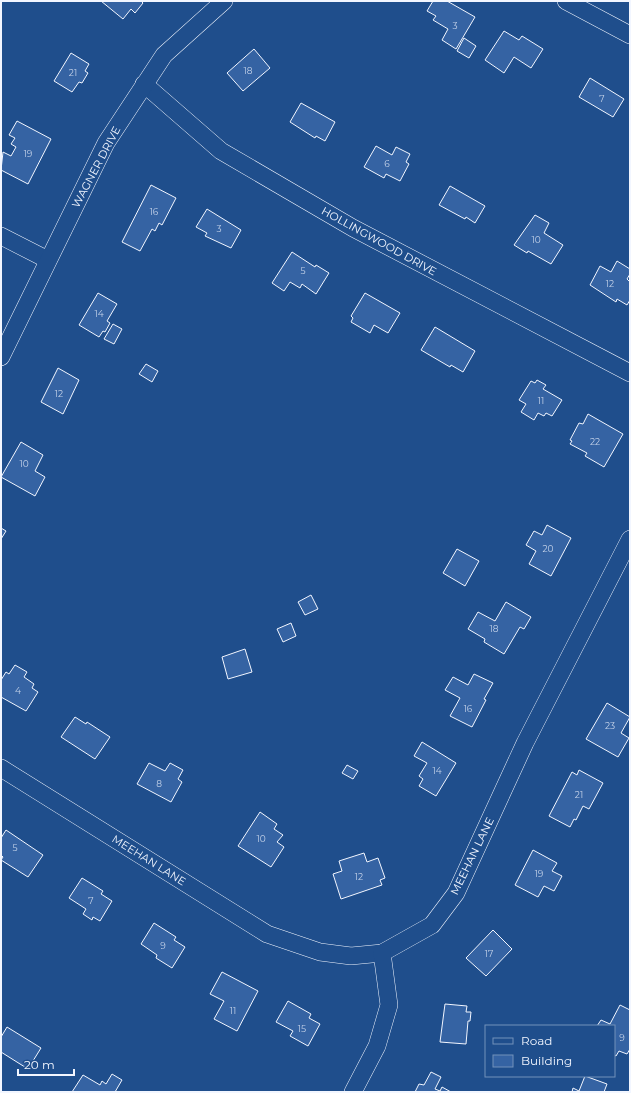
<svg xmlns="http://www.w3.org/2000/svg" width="631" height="1093" font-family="Montserrat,sans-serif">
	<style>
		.building { fill: #3563a3; stroke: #f2f6ff }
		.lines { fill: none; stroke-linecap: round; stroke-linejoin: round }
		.minor-casing { stroke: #f2f6ff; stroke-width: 18 }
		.minor { stroke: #1f4e8c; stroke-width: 17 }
		.labels { text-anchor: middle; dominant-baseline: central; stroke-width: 3; stroke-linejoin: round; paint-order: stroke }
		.number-label { font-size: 9px; fill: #c3d1e8 }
		.street-label { font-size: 11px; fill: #f2f6ff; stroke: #1f4e8c }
	</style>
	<rect width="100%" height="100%" fill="#1f4e8c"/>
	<g class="building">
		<path d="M101,1H141L143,3L135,13L131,9L123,19Z"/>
		<path d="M433,1H447L475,17L456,49L442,40L448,29L433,20L436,16L427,11Z"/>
		<path d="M504,31L519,40L522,36L543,49L531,68L514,57L504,73L485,60Z"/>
		<path d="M464,38L476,46L469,58L457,51Z"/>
		<path d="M254,49L270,68L243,91L227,73Z"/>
		<path d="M71,53L89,64L85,71L88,73L82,83L79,82L72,92L54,81Z"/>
		<path d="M590,78L624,99L613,117L579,97Z"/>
		<path d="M301,103L335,122L325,141L316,136L315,138L290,122Z"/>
		<path d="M17,121L51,139L28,184L1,170L3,152L11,156L16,147L11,144L15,138L9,135Z"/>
		<path d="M376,146L392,155L396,147L410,154L406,162L409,164L400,181L386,174L384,178L364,167Z"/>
		<path d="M151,185L176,198L162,225L159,223L155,231L152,229L140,251L122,242Z"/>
		<path d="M450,186L485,206L475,223L466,217L465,219L439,205Z"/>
		<path d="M207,209L241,230L231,248L205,236L207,233L196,227Z"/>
		<path d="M535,215L549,223L544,233L563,245L551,264L528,251L527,253L514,245Z"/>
		<path d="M292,252L315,267L316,265L329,273L316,294L302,284L300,288L290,282L284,291L272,283Z"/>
		<path d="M617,261L630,269V274L627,279L630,282V300L627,305L617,299L616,302L590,285L600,266L611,272Z"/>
		<path d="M98,293L117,304L107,321L110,323L105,332L103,331L99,337L79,325Z"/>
		<path d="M365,293L400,313L388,333L374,325L370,333L351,322L353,318L351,316Z"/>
		<path d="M113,324L122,329L114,344L104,339Z"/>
		<path d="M435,327L475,351L463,372L451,365L450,367L421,350Z"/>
		<path d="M146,364L158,371L152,382L139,374Z"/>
		<path d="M58,368L79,380L63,414L41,402Z"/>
		<path d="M537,380L546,385L543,389L562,400L552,416L546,413L544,416L538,413L534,420L521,412L526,404L519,400L531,381L535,383Z"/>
		<path d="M588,414L623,434L604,467L585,456L587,453L570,444L572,441L570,440L579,423L583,424Z"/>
		<path d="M21,442L43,455L35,471L45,477L35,496L1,477Z"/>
		<path d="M547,525L571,538L551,576L529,564L536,551L526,545L534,531L542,535Z"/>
		<path d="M1,528L6,531L1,539Z"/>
		<path d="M457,549L479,561L465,586L443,573Z"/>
		<path d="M311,595L318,609L305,615L298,602Z"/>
		<path d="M506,602L531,617L524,629L520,627L504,654L484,642L485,639L468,629L478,612L495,621Z"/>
		<path d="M291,623L296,636L283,642L277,629Z"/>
		<path d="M245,649L252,672L228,679L222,657Z"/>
		<path d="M15,665L27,672L24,677L34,684L32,688L38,692L26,711L1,697V680L6,672L9,674Z"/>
		<path d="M474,674L493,683L484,699L486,700L472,727L450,716L460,698L445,690L453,677L468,685Z"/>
		<path d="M607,703L630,717L621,733L629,738L618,757L586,739Z"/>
		<path d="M75,717L86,724L87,722L110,737L95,759L61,737Z"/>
		<path d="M422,742L456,763L436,796L419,786L423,779L419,776L427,763L414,756Z"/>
		<path d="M149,763L165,771L170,763L183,770L178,779L182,782L171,802L137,784Z"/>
		<path d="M347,765L358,771L353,779L342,773Z"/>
		<path d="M579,770L603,783L589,809L583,806L576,820L574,819L570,827L549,816L572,772L577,775Z"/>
		<path d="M260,812L277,824L274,829L283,835L277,842L284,847L271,867L238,846Z"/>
		<path d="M6,830L43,855L28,877L1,860L3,857L1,855V838Z"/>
		<path d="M533,850L557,863L552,871L562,876L554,891L544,886L538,897L515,885Z"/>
		<path d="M364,853L367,862L378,858L385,878L380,880L382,885L341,899L333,874L342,871L339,861Z"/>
		<path d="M82,878L103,891L101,894L112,901L100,921L93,917L92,920L83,914L86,909L69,898Z"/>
		<path d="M154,923L176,937L174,940L185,947L172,968L156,958L157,955L141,944Z"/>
		<path d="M493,930L512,949L486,976L466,958Z"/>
		<path d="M222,972L258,991L237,1031L214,1019L224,1001L210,994Z"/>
		<path d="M288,1001L311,1014L309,1018L320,1024L308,1046L290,1036L293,1031L276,1022Z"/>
		<path d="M445,1004L467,1006L466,1012H471L470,1021H468L466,1044L440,1042Z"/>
		<path d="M620,1005L630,1010V1049L627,1054L619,1051L616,1056L614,1055V1026H597L601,1020L610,1024Z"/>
		<path d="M7,1027L41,1048L28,1069L1,1052V1037Z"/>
		<path d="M431,1072L441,1077L435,1089L440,1091L442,1087L451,1092H415L419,1084L424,1085Z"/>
		<path d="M112,1074L122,1080L115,1092H72L83,1075L100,1085L102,1081L106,1084Z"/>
		<path d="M585,1076L607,1084L604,1092H572L573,1088L579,1091Z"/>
	</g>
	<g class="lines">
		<defs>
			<g id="minor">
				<path d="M566,1L630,35"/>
				<path d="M144,84L221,151L353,228L630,373"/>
				<path d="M1,236L48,260"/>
				<path d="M1,357L106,143L164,55L224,1"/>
				<path d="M1,768L267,934L320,952L351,956L382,953L432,925L456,893L525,743L630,539"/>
				<path d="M353,1092L377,1046L389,1005L382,953"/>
			</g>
		</defs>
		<use href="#minor" class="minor-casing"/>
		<use href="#minor" class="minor"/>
	</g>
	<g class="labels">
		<g class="number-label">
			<text x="455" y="25">3</text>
			<text x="248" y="70">18</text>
			<text x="73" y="72">21</text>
			<text x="602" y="98">7</text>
			<text x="28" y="153">19</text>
			<text x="387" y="163">6</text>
			<text x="154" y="211">16</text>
			<text x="219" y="228">3</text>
			<text x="536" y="239">10</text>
			<text x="303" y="270">5</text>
			<text x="610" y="283">12</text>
			<text x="99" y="313">14</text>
			<text x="59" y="393">12</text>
			<text x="541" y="400">11</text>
			<text x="595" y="441">22</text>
			<text x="24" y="463">10</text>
			<text x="548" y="548">20</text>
			<text x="494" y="628">18</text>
			<text x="18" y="690">4</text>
			<text x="468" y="708">16</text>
			<text x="610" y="725">23</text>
			<text x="437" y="770">14</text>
			<text x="159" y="783">8</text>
			<text x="579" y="794">21</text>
			<text x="261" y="838">10</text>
			<text x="15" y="847">5</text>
			<text x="539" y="873">19</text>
			<text x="359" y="876">12</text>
			<text x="91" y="900">7</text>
			<text x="163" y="945">9</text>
			<text x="489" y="953">17</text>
			<text x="233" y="1010">11</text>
			<text x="302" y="1028">15</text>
			<text x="622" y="1037">9</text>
		</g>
		<g class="street-label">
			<text transform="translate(96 167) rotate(-62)">WAGNER DRIVE</text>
			<text transform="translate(379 241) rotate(29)">HOLLINGWOOD DRIVE</text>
			<text transform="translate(472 856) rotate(-64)">MEEHAN LANE</text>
			<text transform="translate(149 860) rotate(32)">MEEHAN LANE</text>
		</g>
	</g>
	<rect width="631" height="1093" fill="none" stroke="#f2f6ff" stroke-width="4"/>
	<rect x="485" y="1025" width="130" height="52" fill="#1f4e8c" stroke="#7391ba"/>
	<rect x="493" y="1038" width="20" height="6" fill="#1f4e8c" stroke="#7391ba"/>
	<text x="521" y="1045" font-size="12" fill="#f2f6ff">Road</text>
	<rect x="493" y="1055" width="20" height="12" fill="#3563a3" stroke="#7391ba"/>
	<text x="521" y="1065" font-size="12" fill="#f2f6ff">Building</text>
	<path d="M18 1069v6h56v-6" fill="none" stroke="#f2f6ff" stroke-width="2"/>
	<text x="24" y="1069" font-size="12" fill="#f2f6ff" stroke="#1f4e8c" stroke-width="3" paint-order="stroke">20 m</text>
</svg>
